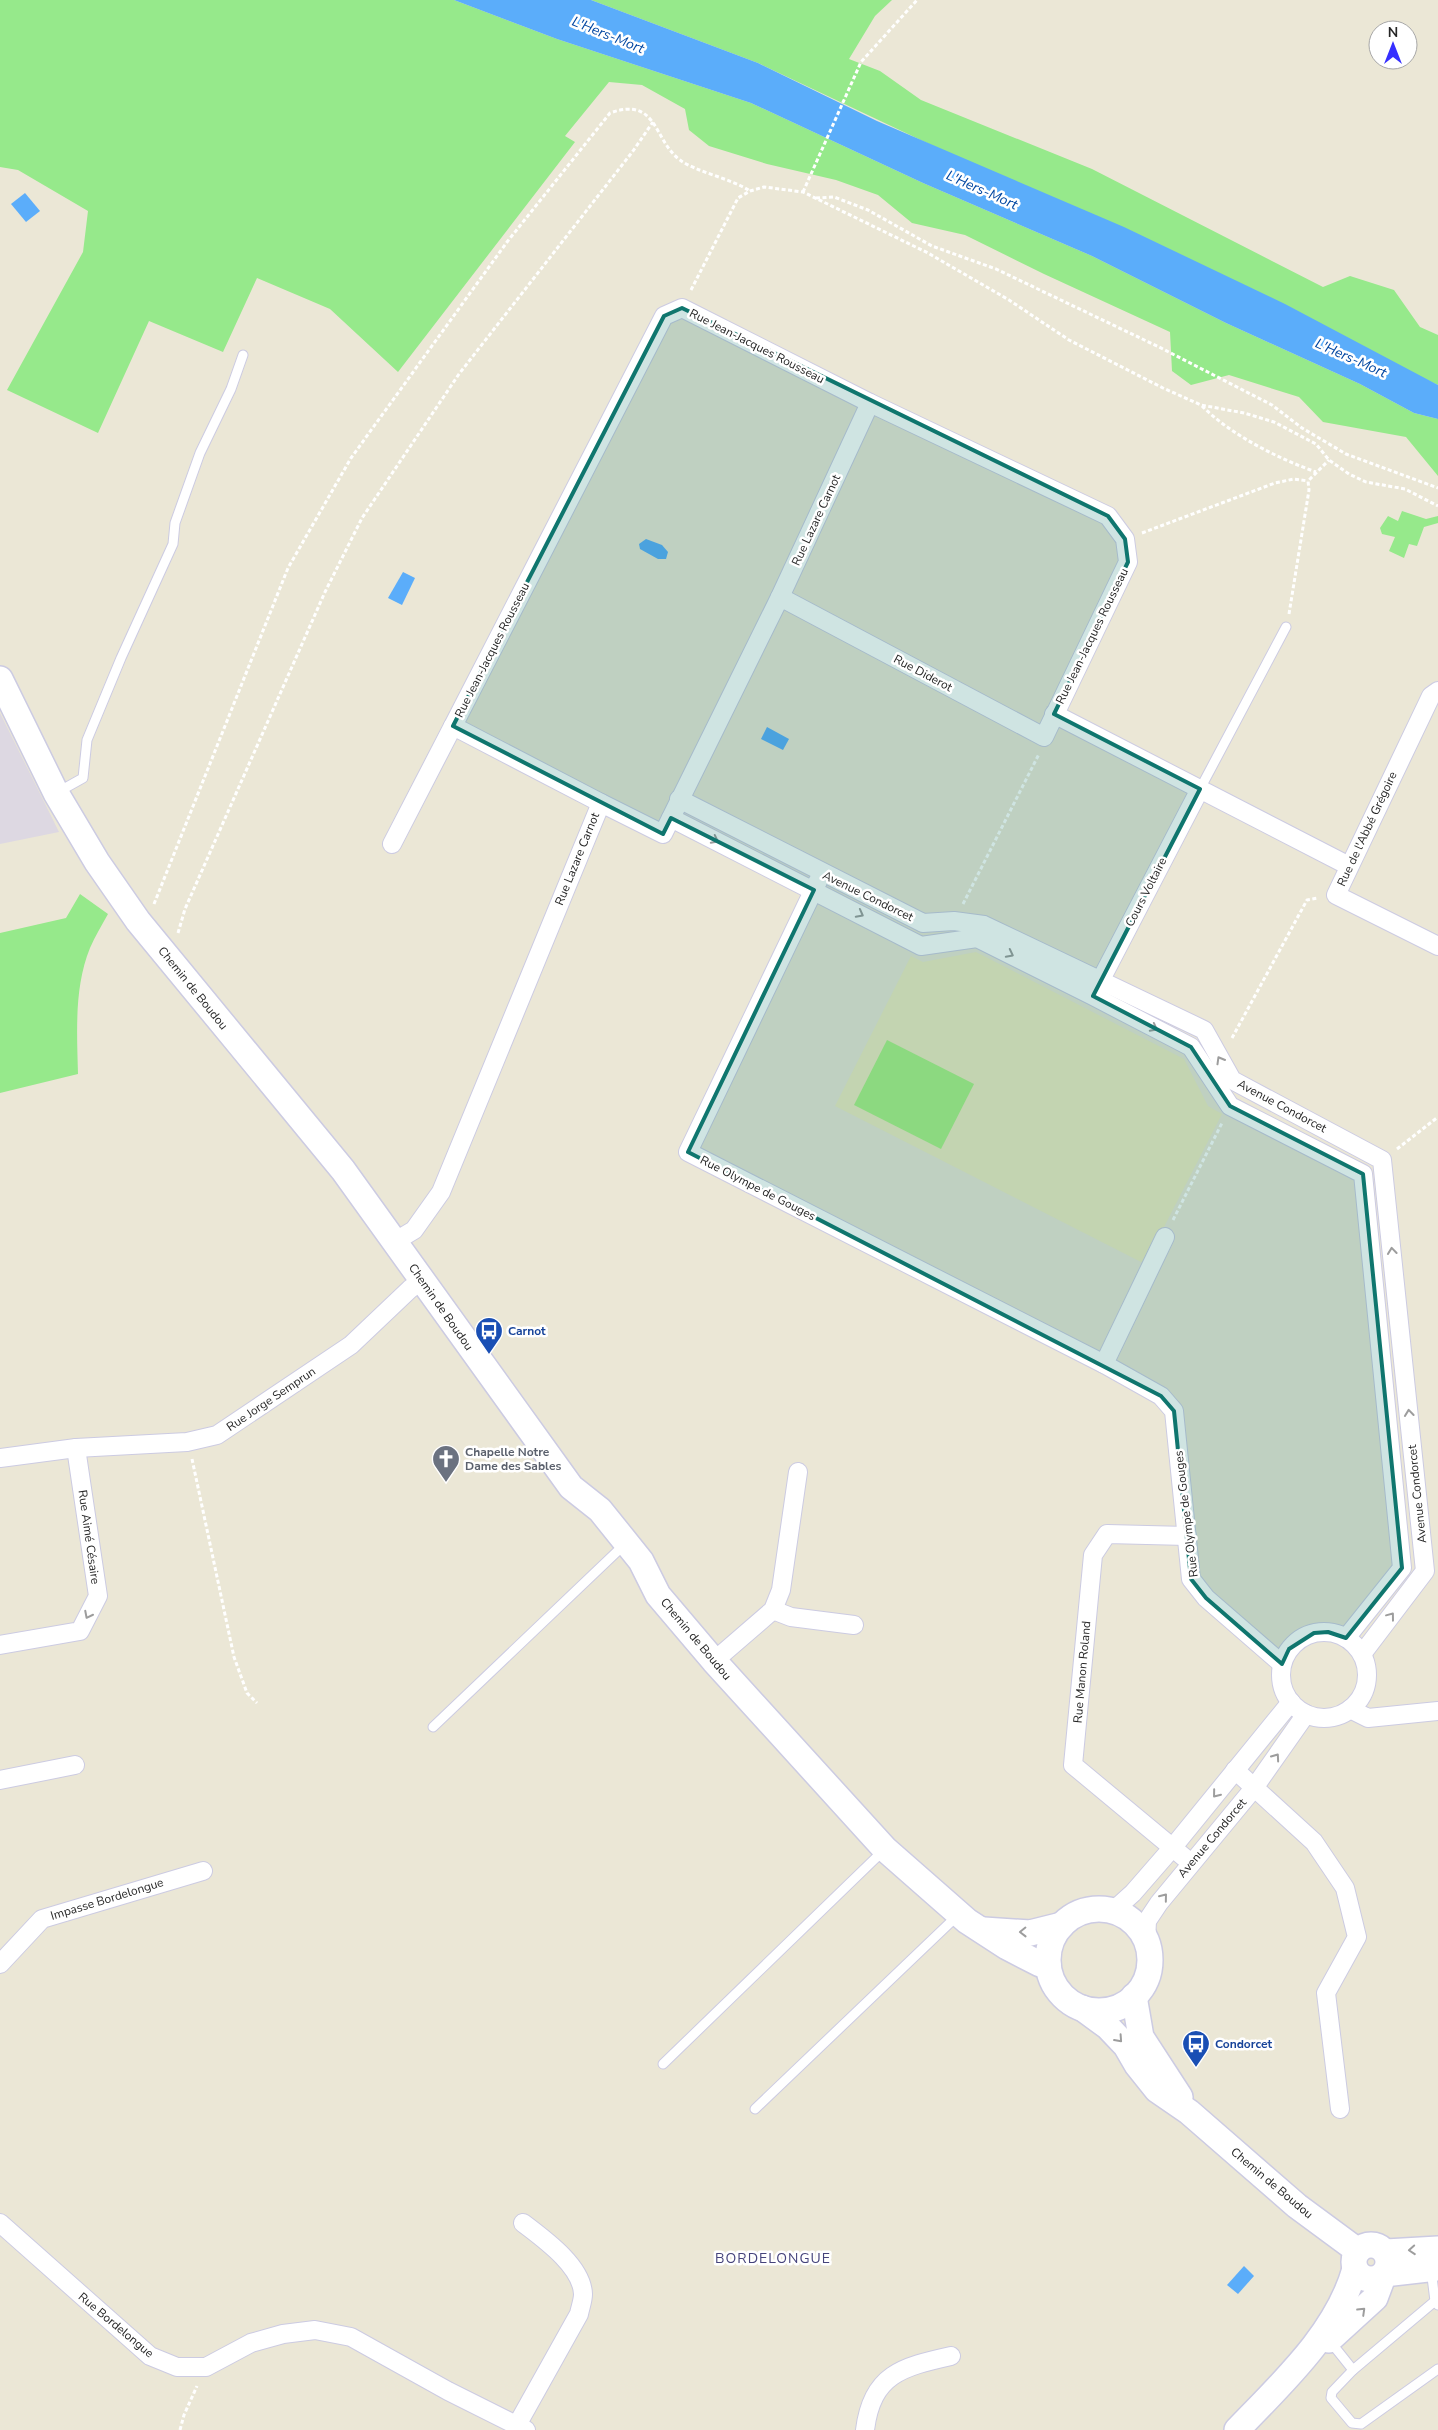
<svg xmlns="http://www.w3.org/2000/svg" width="1438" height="2430" font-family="'Nunito Sans',sans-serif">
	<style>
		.industrial { fill: #ddd8e2 }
		.education { fill: #f0ebc2 }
		.green { fill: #96e98b }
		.pitch { fill: #acf285 }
		.water { fill: #5badfa }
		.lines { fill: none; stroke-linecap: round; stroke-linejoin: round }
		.lane-casing { stroke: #cccbe2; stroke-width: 11 }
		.street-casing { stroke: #cccbe2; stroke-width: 20 }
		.secondary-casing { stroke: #cccbe2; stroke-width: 28 }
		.path { stroke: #fff; stroke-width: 3; stroke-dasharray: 4 2.5; stroke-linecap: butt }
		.lane { stroke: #fff; stroke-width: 9 }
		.street { stroke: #fff; stroke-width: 18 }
		.secondary { stroke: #fff; stroke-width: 25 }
		.oneway { stroke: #9d9d9d }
		.marked { fill: #0f766e; fill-opacity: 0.2; stroke: #0f766e; stroke-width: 4; stroke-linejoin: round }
		.labels { text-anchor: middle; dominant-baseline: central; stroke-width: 5; stroke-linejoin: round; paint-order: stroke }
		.street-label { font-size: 12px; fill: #262626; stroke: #fff }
		.transit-label { font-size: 12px; font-weight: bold; fill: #164399; stroke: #fff; text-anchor: start }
		.worship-label { font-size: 12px; font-weight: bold; fill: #5b616d; stroke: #fff; text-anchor: start }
		.water-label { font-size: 14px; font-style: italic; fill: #0046a1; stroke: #fff }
		.neighbourhood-label { font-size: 14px; letter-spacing: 1px; fill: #45437b; stroke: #fff }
	</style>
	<rect width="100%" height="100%" fill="#ebe7d6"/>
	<path class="industrial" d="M0,713L59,832L0,844Z"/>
	<path class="education" d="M976,952L1184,1059L1208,1106L1222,1114L1145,1264L835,1106L911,956L923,962Z"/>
	<g class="green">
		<path d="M0,0H454L557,39L751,103L923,183L1092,256L1226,323L1360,384L1414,413L1438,419V476L1406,437L1323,422L1299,397L1229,375L1191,385L1172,371L1170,332L1044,274L965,235L912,223L878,195L836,180L767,164L709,146L689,130L685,109L642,85L609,82L565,136L575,142L398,372L330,309L257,278L223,352L149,321L98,433L7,390L83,252L88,211L18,170L0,167Z"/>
		<path d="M591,0H892L875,16L849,59L880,71L921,100L1092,169L1323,287L1350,276L1394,290L1420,327L1438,335V385L758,63Z"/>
		<path d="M1402,511L1426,519L1438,516V523L1424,527L1417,546L1409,544L1404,558L1389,551L1395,537L1382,534L1380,528L1388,516L1398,521Z"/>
		<path d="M80,894L108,914C102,925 95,936 90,948C74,987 77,1033 78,1074L0,1093V933L66,918Z"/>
	</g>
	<path class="pitch" d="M887,1040L974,1084L941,1149L854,1105Z"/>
	<g class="water">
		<path d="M454,0H591L758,63L877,121L1124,227L1285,304L1438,385V419L1414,413L1360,384L1226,323L1092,256L923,183L751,103L557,39Z"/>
		<path d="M25,193L40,211L26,222L11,204Z"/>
		<path d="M646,539L662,545L668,552L666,559H658L640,549L639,544Z"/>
		<path d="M403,572L415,578L402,605L388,598Z"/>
		<path d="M767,727L789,739L783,750L761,739Z"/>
		<path d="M1244,2266L1254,2276L1238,2294L1227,2285Z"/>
	</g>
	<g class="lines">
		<defs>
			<g id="lane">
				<path d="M1200,789L1286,627"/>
				<path d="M58,792L83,778L87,740L121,658L173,544L175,523L200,453L231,389L243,355"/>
				<path d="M433,1727L625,1544"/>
				<path d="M663,2064L884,1850"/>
				<path d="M755,2109L957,1916"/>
				<path d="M1431,2269L1435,2301"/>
				<path d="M1329,2340L1353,2370L1435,2301L1438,2305"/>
				<path d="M1353,2370L1332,2392L1331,2398L1352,2423L1361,2424L1438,2369"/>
			</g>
			<g id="street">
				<path d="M1438,691L1431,696L1336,895L1438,946"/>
				<path d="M1054,714L1349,866"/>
				<path d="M679,799L923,923L954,921L984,925L1204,1030L1232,1080L1382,1160L1425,1571L1362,1654"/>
				<path d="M601,803L453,726L664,316L682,308L870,403L1108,516L1125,539L1128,562L1044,737L780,597"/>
				<path d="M671,818L921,946L977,938L1093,996L1191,1047L1230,1106L1363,1174L1402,1568L1346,1638"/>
				<path d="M392,844L453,726"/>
				<path d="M818,881L688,1152L1104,1364L1161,1396L1174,1411L1191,1579L1206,1598L1282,1664"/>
				<path d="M1096,989L1200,789"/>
				<path d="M394,1242L414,1230L441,1192L601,803L663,834L780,597L870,403"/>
				<path d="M1104,1364L1165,1237"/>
				<path d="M0,1458L76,1448L187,1442L217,1435L351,1345L410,1289L423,1279"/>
				<path d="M1187,1536L1107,1534L1093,1555L1073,1765L1191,1863"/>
				<path d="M773,1610L791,1617L854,1625"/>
				<circle cx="1324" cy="1675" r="43"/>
				<path d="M0,1645L80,1631L98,1596L76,1448"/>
				<path d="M714,1661L773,1610L781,1590L798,1472"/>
				<path d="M1350,1709L1368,1718L1438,1711"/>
				<path d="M1235,1770L1314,1842L1345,1888L1357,1937L1326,1993L1340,2109"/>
				<path d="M0,1780L75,1765"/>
				<path d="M1113,1911L1133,1893L1173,1847L1291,1702"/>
				<path d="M1146,1941L1147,1921L1159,1903L1254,1788L1306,1714"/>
				<path d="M0,1964L42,1919L203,1871"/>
				<path d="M0,2223L150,2356L177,2367H206L251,2343L283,2334L315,2330L351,2337L448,2391L526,2430"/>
				<path d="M517,2425L579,2314C580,2308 583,2301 583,2294C582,2266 544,2239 523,2223"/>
				<path d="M865,2430C872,2374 902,2367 951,2356"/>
			</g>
			<g id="secondary">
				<path d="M0,679L56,793L97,862L138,921L343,1170L571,1487L600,1510L641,1561L658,1595L714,1661L885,1849L967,1921L1007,1947L1040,1964L1048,1965"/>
				<circle cx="1099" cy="1960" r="51"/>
				<path d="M984,1930L1030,1933L1062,1925"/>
				<path d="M1134,1996L1141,2037L1180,2097"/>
				<path d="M1082,2008L1108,2027L1126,2046L1137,2065L1157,2090L1189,2112L1297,2206L1358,2251"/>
				<circle cx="1371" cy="2262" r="17"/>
				<path d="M1386,2252L1438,2249"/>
				<path d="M1384,2274L1438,2268"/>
				<path d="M1329,2340L1375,2298L1384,2274"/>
				<path d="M1237,2430C1282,2383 1337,2333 1355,2269"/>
			</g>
		</defs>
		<use href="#lane" class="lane-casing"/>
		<use href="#street" class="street-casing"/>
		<use href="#secondary" class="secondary-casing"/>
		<g class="path">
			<path d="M803,192L861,62L917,0"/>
			<path d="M816,198L834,197L868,210L932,246L996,269L1159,347L1272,405L1302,428L1346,454L1438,488"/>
			<path d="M691,290L738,198L750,191L764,187L803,192L928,253L1009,300L1069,340L1163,388L1201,405L1244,413L1274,422L1316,444L1329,460L1349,474L1366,482L1405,489L1438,506"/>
			<path d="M1202,406C1231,435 1277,458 1316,472"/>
			<path d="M1142,533L1275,483L1294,479L1308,481"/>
			<path d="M1289,614L1309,490L1308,481L1329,460"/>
			<path d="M154,904L288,568L351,458L507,242L610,113C658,96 653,140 680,160C696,172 730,178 750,191"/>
			<path d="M963,904L1039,754"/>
			<path d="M178,933L185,909L325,592L362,518L459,374L633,151L653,122"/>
			<path d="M1232,1038L1307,900L1318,898"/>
			<path d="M1397,1149L1438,1117"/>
			<path d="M1173,1220L1222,1123"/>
			<path d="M192,1459L234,1657L247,1693L257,1703"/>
			<path d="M180,2430L184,2415L197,2386"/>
		</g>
		<use href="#lane" class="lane"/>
		<use href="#street" class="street"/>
		<use href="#secondary" class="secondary"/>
	</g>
	<defs><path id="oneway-chevron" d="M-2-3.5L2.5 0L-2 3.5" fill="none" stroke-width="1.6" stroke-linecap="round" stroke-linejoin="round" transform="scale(1.25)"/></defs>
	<g class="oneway">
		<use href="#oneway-chevron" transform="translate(715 840) rotate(27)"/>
		<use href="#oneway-chevron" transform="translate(860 914) rotate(28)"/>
		<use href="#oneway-chevron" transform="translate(1010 954) rotate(27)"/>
		<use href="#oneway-chevron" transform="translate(1154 1028) rotate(28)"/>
		<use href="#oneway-chevron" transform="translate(1220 1060) rotate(-120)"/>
		<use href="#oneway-chevron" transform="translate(1392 1251) rotate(-96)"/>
		<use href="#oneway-chevron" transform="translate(1409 1413) rotate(-96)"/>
		<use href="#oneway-chevron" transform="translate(88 1615) rotate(117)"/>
		<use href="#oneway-chevron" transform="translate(1391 1616) rotate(-53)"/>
		<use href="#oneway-chevron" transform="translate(1276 1757) rotate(-55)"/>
		<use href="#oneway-chevron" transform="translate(1216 1794) rotate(129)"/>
		<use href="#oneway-chevron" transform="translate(1164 1897) rotate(-51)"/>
		<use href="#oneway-chevron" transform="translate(1023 1932) rotate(179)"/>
		<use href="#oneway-chevron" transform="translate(1119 2039) rotate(48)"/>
		<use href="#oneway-chevron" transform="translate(1412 2250) rotate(176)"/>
		<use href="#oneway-chevron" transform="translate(1362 2311) rotate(-44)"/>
	</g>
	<path class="marked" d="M682,308L1108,516L1125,539L1128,562L1054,714L1200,789L1093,996L1191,1047L1230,1106L1363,1174L1402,1568L1346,1638L1328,1632L1314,1633L1289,1649L1282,1664L1206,1598L1191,1579L1174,1411L1161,1396L688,1152L814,890L671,818L663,834L453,726L664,316Z"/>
	<defs>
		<symbol id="bus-pin" viewBox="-11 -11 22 30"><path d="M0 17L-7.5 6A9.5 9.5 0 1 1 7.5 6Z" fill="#1a4fb4" stroke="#fff"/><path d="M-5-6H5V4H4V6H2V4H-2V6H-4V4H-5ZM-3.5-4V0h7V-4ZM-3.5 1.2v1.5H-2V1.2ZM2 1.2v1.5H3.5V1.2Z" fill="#fff"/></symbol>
		<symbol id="church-pin" viewBox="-11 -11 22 30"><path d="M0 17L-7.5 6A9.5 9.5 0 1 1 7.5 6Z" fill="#6b7280" stroke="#fff"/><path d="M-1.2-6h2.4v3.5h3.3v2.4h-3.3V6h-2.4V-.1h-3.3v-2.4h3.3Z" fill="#fff"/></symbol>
	</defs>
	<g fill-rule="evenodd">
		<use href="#bus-pin" x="473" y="1315" width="32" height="43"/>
		<use href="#church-pin" x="430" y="1443" width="32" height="43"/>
		<use href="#bus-pin" x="1180" y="2028" width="32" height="43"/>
	</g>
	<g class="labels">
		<g class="street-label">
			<text transform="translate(757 346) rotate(27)">Rue Jean-Jacques Rousseau</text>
			<text transform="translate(816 520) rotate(-65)">Rue Lazare Carnot</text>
			<text transform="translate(1092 636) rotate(-64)">Rue Jean-Jacques Rousseau</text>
			<text transform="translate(492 650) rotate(-63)">Rue Jean-Jacques Rousseau</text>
			<text transform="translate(923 673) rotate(28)">Rue Diderot</text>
			<text transform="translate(1367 829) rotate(-65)">Rue de l'Abbé Grégoire</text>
			<text transform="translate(577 859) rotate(-68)">Rue Lazare Carnot</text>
			<text transform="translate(1146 892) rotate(-63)">Cours Voltaire</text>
			<text transform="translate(868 896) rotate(26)">Avenue Condorcet</text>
			<text transform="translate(193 988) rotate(51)">Chemin de Boudou</text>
			<text transform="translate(1282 1106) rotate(28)">Avenue Condorcet</text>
			<text transform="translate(758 1188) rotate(27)">Rue Olympe de Gouges</text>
			<text transform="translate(441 1307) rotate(55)">Chemin de Boudou</text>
			<text transform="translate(271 1399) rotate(-34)">Rue Jorge Semprun</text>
			<text transform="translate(1417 1494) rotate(-96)">Avenue Condorcet</text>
			<text transform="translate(1186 1514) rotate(-97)">Rue Olympe de Gouges</text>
			<text transform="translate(89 1537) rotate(82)">Rue Aimé Césaire</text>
			<text transform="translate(696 1639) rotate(50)">Chemin de Boudou</text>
			<text transform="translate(1082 1672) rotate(-85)">Rue Manon Roland</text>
			<text transform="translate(1212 1838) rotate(-50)">Avenue Condorcet</text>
			<text transform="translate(107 1899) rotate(-17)">Impasse Bordelongue</text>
			<text transform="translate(1272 2183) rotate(40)">Chemin de Boudou</text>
			<text transform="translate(116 2325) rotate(40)">Rue Bordelongue</text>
		</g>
		<g class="transit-label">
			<text x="508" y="1331">Carnot</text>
			<text x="1215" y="2044">Condorcet</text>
		</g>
		<g class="worship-label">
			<text x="465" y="1452">Chapelle Notre<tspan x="465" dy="14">Dame des Sables</tspan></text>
		</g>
		<g class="water-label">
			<text transform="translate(608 35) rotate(22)">L'Hers-Mort</text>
			<text transform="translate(982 190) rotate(24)">L'Hers-Mort</text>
			<text transform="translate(1351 358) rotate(24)">L'Hers-Mort</text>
		</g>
		<g class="neighbourhood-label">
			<text x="773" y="2258">BORDELONGUE</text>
		</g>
	</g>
	<g transform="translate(1393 45)"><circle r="24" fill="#ffffff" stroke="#a8a8a8"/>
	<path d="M0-4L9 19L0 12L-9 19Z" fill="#362fff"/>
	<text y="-8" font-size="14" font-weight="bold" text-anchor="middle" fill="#262626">N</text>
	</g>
</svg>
